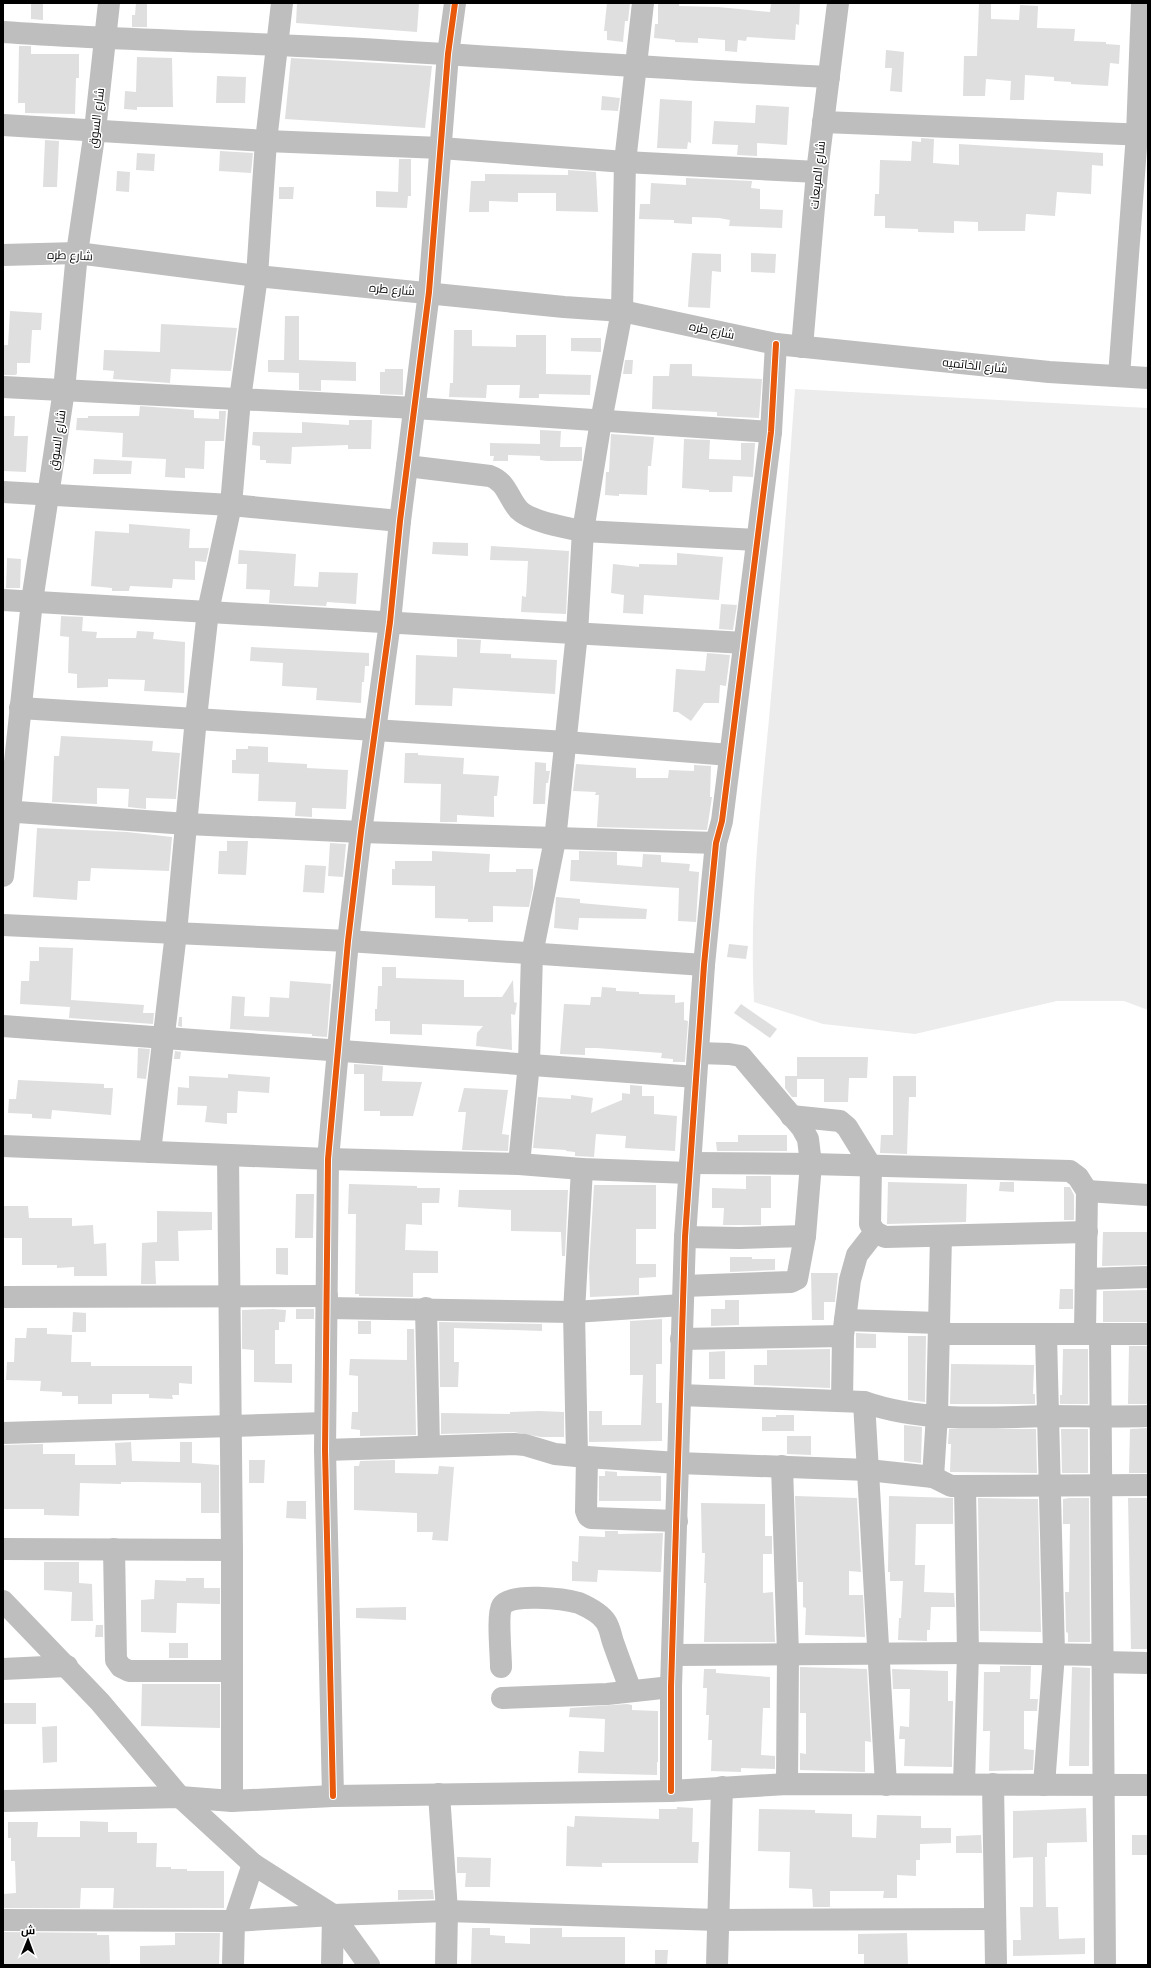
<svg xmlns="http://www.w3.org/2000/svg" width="1151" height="1968" font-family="Mulish,Cairo,sans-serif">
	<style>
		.green { fill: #ececec }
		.building { fill: #dfdfdf }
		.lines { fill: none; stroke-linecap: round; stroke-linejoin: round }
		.minor { stroke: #bebebe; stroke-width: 22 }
		.major { stroke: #bebebe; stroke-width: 22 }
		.cycleway-casing { stroke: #fff; stroke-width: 8 }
		.cycleway { stroke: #e8590c; stroke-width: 6 }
		.labels { text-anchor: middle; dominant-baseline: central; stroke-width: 3; stroke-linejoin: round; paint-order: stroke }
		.street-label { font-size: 12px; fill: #000; stroke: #fff }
	</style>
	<rect width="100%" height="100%" fill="#fff"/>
	<path class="green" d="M795,389L1148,408V1010L1124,1001H1057L915,1034L823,1024L754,1002C749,907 760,813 769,719C779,609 787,499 795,389Z"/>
	<g class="building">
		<path d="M31,3H43V20L31,19Z"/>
		<path d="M136,3H147V27H132V15H135Z"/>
		<path d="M297,3H419L417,32L296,23Z"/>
		<path d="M607,3H630L628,21H625L623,42L607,40V31H604Z"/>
		<path d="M658,3H679V6L718,7L770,12L771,3H800L799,25L796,24L795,40L747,37L746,41L738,40L737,52L725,51V40L698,38V43L675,42V40L654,38L655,24H658Z"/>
		<path d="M979,3H991V19L1019,20L1020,5L1038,6L1037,28L1075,29L1074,41L1106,42V44L1120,45L1119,64L1110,63L1108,86L1071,84V82L1054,81V77L1025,75L1024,100H1010L1011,81L986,79L985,96H963L964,56H977Z"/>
		<path d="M19,46H31V54H79V78H76L75,114L25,113V103H18Z"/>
		<path d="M886,50L904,52L902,92L890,91L892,68H885Z"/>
		<path d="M137,57L172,58L173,107H137V110L124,109L125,91L136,92Z"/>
		<path d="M291,58L432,66L425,128L285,119Z"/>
		<path d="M217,76L246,77L245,103H216Z"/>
		<path d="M602,96L620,98L618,111L601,110Z"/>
		<path d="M660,99L692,101L691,143L688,142L687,149L657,148Z"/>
		<path d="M756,105L789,107L787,145L757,143V156L737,155L738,145L712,144L714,121L755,123Z"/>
		<path d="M921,138L934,139L933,163L959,165V144L1103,153V166L1092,165L1091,194L1057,192L1055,216L1026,214L1025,231H978V222L954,221V233L918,232V229L885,228V216H874L875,194H879L880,160L911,161L912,141L921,142Z"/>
		<path d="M45,140L59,141L57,187H43Z"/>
		<path d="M220,151L253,153L251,173L219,171Z"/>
		<path d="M137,153L155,154L154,171L136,170Z"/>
		<path d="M399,159H411V196H408L407,208L376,207V191L398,192Z"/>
		<path d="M568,170L596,172L598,212L556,211V193H518V202L489,201V212H469L471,181H485V174L568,175Z"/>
		<path d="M117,171L130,172L129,192L116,191Z"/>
		<path d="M686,178L752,181L751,188L760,189V209L783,210L782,228L729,226L730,220L719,218L692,217V224L674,223V220L639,219L640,204H650L651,183L686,185Z"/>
		<path d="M279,187H294L293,199H279Z"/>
		<path d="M692,253L721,254V272L712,271L710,308L688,307Z"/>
		<path d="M751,253L776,254L775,273L751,272Z"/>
		<path d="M10,311L42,313L41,330H32L30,363H17V374L15,375H3V345H8Z"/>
		<path d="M285,316H299V360L356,362V381L321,380V391L299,390V373L268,372V360H284Z"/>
		<path d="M161,324L237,328L231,371L171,369L170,383L113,379L114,371L103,370L104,350L160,352Z"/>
		<path d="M454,330H472V346L516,347V335H546V374L591,375L590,395L539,394V398H519L520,385H487L486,398L449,397L450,383H453Z"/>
		<path d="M571,338H601V352L571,351Z"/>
		<path d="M625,360H633L632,374H623Z"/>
		<path d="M670,364H692V376L762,379L759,418L717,416V412L652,409L653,376H669Z"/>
		<path d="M385,369H403V395L380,394V372H385Z"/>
		<path d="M140,406L194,410V418L219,419V411H226L224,441H205L204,469L185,468V478L165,477L166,459L122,457L123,433L76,430L77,418H88V416H139Z"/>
		<path d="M3,416H15L14,436H28L26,472L3,471Z"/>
		<path d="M349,420H372L371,449H348V445L292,447L291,464L266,463V460H260V446L252,445L253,432L302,433V422L349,425Z"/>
		<path d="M540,430L561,431L560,447H582V461H547L540,460V456L508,455V461H493L494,456H490V443L540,444Z"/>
		<path d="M611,434L654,437L651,466H648L647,495L619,494V496L605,495L606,472H609Z"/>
		<path d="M684,439L710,440L709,459L741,460V443H755L753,477L733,476L732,492H709V490L682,488Z"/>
		<path d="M94,459L132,461L131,474H93Z"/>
		<path d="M129,524L190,529L189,548H209L206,562L195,561V580L173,579L172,588L130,586L129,591H112V588L91,586L95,531L129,533Z"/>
		<path d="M433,542L468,543V556L432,554Z"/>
		<path d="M491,546L569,551L566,614L521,612L522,596L526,597L528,561L490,560Z"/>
		<path d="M239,550L296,554L294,586L318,587L319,572L358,573L356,604L327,602L326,606L269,603L270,590L246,589L247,564H238Z"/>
		<path d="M677,553L723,557L719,600L644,595L643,614L623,613L624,595L611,593L613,564L639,567V564L677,565Z"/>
		<path d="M7,558L21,559L20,588H6Z"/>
		<path d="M721,604L737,605L733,630L719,629Z"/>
		<path d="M61,616L83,617L82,631L97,632L96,638H136L137,631L154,632L153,639L185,642L184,693L144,691L145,680L108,679V687L77,688V674L68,673L69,637L60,636Z"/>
		<path d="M457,639L481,640L480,653L511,654V658L557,660L555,694L453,688L452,706L415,705L416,655L457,657Z"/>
		<path d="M251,647L369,653V666H365L364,682H362L361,703L316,700L317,688L282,686L283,663L250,661Z"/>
		<path d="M707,653L730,655L726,686L720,685L719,703H704L691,721L678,712H673L676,669L705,671Z"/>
		<path d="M61,736L153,741L152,751L180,753L176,799L146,798V809L128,807L129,789L97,788V804L52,802L54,756H59Z"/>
		<path d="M248,746L268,747V762L307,764V768L348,770L346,809L312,808V817L295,816L296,802L258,801L259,774L232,773V760H236V749H248Z"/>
		<path d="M405,753H418V755L464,758L463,774L499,776L497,796H494V817L457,815V822H440L441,784L404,783Z"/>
		<path d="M535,762L546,763V771H550L548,783H546L545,804H533Z"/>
		<path d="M576,764L636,768V778H668L669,770L694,771V765L711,766L710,797H712L707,830L597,827L599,795H595L596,792L573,791Z"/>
		<path d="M37,828L127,832L172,837L169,871L91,868L90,881H78L77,900L33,897Z"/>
		<path d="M227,841H248L246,875L218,874L219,851H227Z"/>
		<path d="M330,843L346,844L343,877L328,876Z"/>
		<path d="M432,851L490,854L489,872H516V869H533V888L529,907L493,906V922H468V919L435,918V886L392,885V869H395V861H432Z"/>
		<path d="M579,851L617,852V865L642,867L643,854L661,855V862L690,864L689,871L699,872L696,922L678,921L679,888L570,881L571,860H579Z"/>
		<path d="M305,865L326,866L324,893L303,892Z"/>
		<path d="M556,897L580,899V903L647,909L646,919L579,918L578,930L554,928Z"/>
		<path d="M729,944L748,946L746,959L727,957Z"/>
		<path d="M39,947L73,948L71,1000L144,1005L143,1013H154L153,1024L69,1018L70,1007L20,1004L21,981H29L30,961H39Z"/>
		<path d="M382,967H396V978L464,980V997H502L513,980L514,1002L517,1003L515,1015L511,1014L512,1050L476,1046L477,1033L483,1026L422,1024V1035L390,1034V1021H375V1009H377L378,986H382Z"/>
		<path d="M290,981L331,984L327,1037L312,1036V1034L230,1029L232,996L245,997L244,1016L269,1017L270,997L289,998Z"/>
		<path d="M602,987L616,988V991L639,992V994L675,995V1003L684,1002V1020L688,1021L685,1062H673V1059L661,1058L662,1053L597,1048H585V1055L560,1054L564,1004L590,1005L591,997H601Z"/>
		<path d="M741,1004L777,1029L770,1038L734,1013Z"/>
		<path d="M179,1017H182V1027L178,1026Z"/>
		<path d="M138,1048L150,1049L146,1079L137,1078Z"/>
		<path d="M175,1051L181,1052L180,1059H174Z"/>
		<path d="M797,1057H868L867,1078H849L848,1102H824V1079H797Z"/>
		<path d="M354,1064L383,1066L382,1081L422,1082L413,1116H380V1111H364V1074H354Z"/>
		<path d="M228,1074L270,1077L269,1093L238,1091L237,1113H227V1124L205,1122L207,1106L177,1105L178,1087L189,1088V1076L228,1078Z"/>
		<path d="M785,1076H797V1097H792L785,1088Z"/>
		<path d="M893,1076H916V1097H909L907,1154L880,1153L881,1135H893Z"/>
		<path d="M18,1080L104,1084V1088H113L111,1115L52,1110L51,1119L32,1118V1114L8,1113L9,1099H16Z"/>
		<path d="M630,1085L642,1086V1096H654V1114L677,1116L675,1151L625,1148L626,1136L596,1134L594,1157L575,1156V1152L566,1151V1150L533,1148L538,1097L571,1099V1095L593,1098L591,1113L622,1100V1093L630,1094Z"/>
		<path d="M464,1088L508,1090L502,1134L509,1135L508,1151L462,1150L466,1112H458Z"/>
		<path d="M738,1135H787V1151H717L716,1142H738Z"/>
		<path d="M746,1176H771V1208H761V1225H723L724,1208H712V1188L746,1189Z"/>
		<path d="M888,1182L967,1184L966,1222L887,1224Z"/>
		<path d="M1000,1182H1014V1192L999,1191Z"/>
		<path d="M349,1184L417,1186V1188H440L439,1203H422V1225L406,1224L405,1250L438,1251V1273H413V1297L359,1296V1294H355L356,1214H348Z"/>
		<path d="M594,1185H656V1229H636V1264H656V1277L639,1278V1295L590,1297L589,1268Z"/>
		<path d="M1064,1187H1070L1074,1195V1220H1064Z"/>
		<path d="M459,1190H568L565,1256H562L561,1232L511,1231V1210L458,1207Z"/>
		<path d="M296,1194H314L313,1238H295Z"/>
		<path d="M3,1206H28L29,1218H72V1226L93,1225L94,1244L106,1243L107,1276H74V1267L57,1268V1265H22V1238H3Z"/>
		<path d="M157,1211L212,1212V1230L178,1231L179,1261H155L156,1284H141L142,1243L157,1242Z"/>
		<path d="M1103,1232H1148V1265L1102,1266Z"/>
		<path d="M276,1248H288V1275L276,1274Z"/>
		<path d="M730,1257H752V1259H775V1270L730,1272Z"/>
		<path d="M811,1273H838L835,1302H824V1320H812Z"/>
		<path d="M1060,1289H1073V1309H1059Z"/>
		<path d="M1148,1290V1322H1103V1291Z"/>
		<path d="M725,1300H739V1325L711,1326V1309H725Z"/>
		<path d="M273,1309L286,1310L285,1322H279V1330H275V1364H292V1383L254,1382V1350L242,1349V1310Z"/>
		<rect x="296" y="1309" width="18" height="10"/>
		<path d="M73,1312L86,1313V1332H72Z"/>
		<path d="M662,1319V1364H656V1403H662V1441L589,1442V1411H602V1425H641L643,1375H630V1321Z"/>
		<rect x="358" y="1321" width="13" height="13"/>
		<path d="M439,1322L542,1324V1331L454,1328V1362H459L458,1387H440Z"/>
		<path d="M27,1328H47V1334L72,1335L71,1362H91V1366H192V1384L179,1383V1395H172L173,1399L149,1398V1394H112V1404H78V1396H62V1392L40,1391L41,1381L6,1380L7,1362H14L15,1338H26Z"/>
		<path d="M407,1329H414L416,1435L360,1436V1430L351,1429L352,1412H358V1376L349,1375L350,1359L407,1360Z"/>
		<path d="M856,1333L876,1334V1348H856Z"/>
		<path d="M908,1336H926L925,1402L908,1400Z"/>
		<path d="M1129,1346H1148V1404H1128Z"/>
		<path d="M830,1349V1388L754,1385V1365H767V1350Z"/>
		<path d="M1063,1349H1088V1404H1060V1395H1062Z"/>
		<path d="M725,1351V1379H709V1352Z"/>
		<path d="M951,1364L1034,1365L1033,1394H1035V1404H950Z"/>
		<path d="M539,1411L564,1412V1437H541L514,1432L441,1434V1413L510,1414V1412Z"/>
		<path d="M776,1415H794V1431H762V1417H776Z"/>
		<path d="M904,1425L922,1427L921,1463L904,1461Z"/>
		<path d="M1148,1428V1473H1129L1130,1429Z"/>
		<path d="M949,1429H1036L1037,1473L952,1472H950L951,1444H948Z"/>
		<path d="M1061,1429H1088V1473H1062Z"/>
		<path d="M787,1436H811V1455L787,1454Z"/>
		<path d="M131,1442L132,1461L180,1462V1442H192V1463L219,1465V1513H201V1483L139,1482H121V1484L80,1483L79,1516L44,1515V1509H3V1445L43,1444V1454H75V1465H116L115,1443Z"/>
		<path d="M249,1460H265L264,1483H249Z"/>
		<path d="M395,1460V1473L438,1474L439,1466L454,1467L448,1541L432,1540L433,1532H417V1513L354,1510V1466H359L360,1461Z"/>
		<path d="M605,1471L617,1472V1476H661V1501H599V1476H605Z"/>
		<path d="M795,1496L857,1498L861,1572L849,1571V1595H863L865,1637L805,1635L806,1608L803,1607V1582H798Z"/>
		<path d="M889,1496L953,1498V1524H916L915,1565H925L924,1592L954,1593L955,1607H931L930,1630H927V1641L898,1640L899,1618H901L903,1581H890V1572H888Z"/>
		<path d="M978,1498L1038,1499L1041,1632L980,1631Z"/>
		<path d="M1070,1498H1089L1090,1642H1068V1633L1066,1632L1065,1592H1069L1070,1524H1063V1499Z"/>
		<path d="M1128,1498H1148V1649H1131Z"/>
		<path d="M287,1501H306V1519L286,1518Z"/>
		<path d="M701,1503L765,1504V1536H772V1554H763V1593L773,1592L775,1642H704L706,1583H704L705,1553H702Z"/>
		<path d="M605,1531H618V1534L663,1533L661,1572L598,1570L597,1582L572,1581V1561L578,1562L579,1536L605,1537Z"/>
		<path d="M44,1562H79V1583L92,1584L93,1621H71L72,1592L44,1590Z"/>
		<path d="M186,1578H204V1588H220V1604L177,1603L176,1633L141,1632V1600L154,1599L155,1580L186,1581Z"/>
		<path d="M406,1607V1620L356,1618V1608Z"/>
		<path d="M96,1625H103V1637H95Z"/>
		<rect x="169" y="1643" width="19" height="15"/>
		<path d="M1000,1666H1031L1030,1699H1038L1037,1711H1024V1749L1034,1750L1033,1770L989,1771L990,1731H983L984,1672H1000Z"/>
		<path d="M800,1667L867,1669L871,1742L865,1741V1772L800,1770V1753L806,1754V1713H800Z"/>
		<path d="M1072,1667L1090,1668L1089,1766H1069Z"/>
		<path d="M704,1669H716V1673L770,1677V1708H763L761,1755L775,1756V1769L741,1768V1772L711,1771L712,1740H708L709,1715H706L707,1688H703Z"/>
		<path d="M892,1669L948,1671V1701H953L952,1767L904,1766L905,1739H899L900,1726L909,1727L910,1689H893Z"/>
		<path d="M142,1684H220V1728L141,1726Z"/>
		<rect x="3" y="1703" width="33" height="21"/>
		<path d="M627,1704L632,1705V1710L658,1711V1762H657V1775L578,1773L579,1751L604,1752L605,1719L569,1717L570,1708Z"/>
		<path d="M57,1726V1762L43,1763L42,1727Z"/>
		<path d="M677,1807L693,1808L692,1842H699L698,1863H602V1867L566,1866L567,1826L574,1827L575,1816L659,1819V1809H677Z"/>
		<path d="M1086,1808L1087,1842L1047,1843V1857H1045L1046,1907H1058L1059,1939L1085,1938V1954L1013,1956V1940H1021L1020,1907H1033V1857L1013,1858V1811Z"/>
		<path d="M759,1809L815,1810V1813L852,1814V1837L876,1838L877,1815L921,1816V1828H951V1843L920,1844V1860H916V1876L897,1875V1898H883L884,1891H830V1907H813L812,1889L789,1888L790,1852L758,1851Z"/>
		<path d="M80,1821L108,1822V1832H137V1843H157L156,1867H171V1869H187V1871H224V1908H113L114,1888H81L80,1908H3V1894L16,1893L15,1861H11V1838H8V1822H38L37,1837H80Z"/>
		<path d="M981,1835L982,1853H956V1836Z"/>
		<rect x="1132" y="1835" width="16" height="20"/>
		<path d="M457,1857L491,1858L490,1887H465L466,1873H457Z"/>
		<path d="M398,1890H433L434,1899L398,1900Z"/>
		<path d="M472,1928H490V1935L505,1936V1943L530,1944V1928H562V1937H625V1965H471Z"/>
		<path d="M3,1932L97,1933V1935H109L110,1965H3Z"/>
		<path d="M175,1933H220L219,1965H140V1946L175,1945Z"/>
		<path d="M907,1933L908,1965H864V1954H858V1934Z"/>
		<path d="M655,1950H668L667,1965H655Z"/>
	</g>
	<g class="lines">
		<g class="minor">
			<path d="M3,32C116,40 230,42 343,48C505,57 667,69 829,77"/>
			<path d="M823,122L1148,135"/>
			<path d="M3,125L266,141L441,148L625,162L817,172"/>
			<path d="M802,347L817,172L838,3"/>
			<path d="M1119,376L1137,134L1142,3"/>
			<path d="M3,387L415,408L771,432"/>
			<path d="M407,466L490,476C507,482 508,498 519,510C531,522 567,528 583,531L757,540"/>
			<path d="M3,492L231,505L400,521"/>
			<path d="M3,600L744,643"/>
			<path d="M20,708L566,742L730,755"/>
			<path d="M3,811L187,824L361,832L716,843"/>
			<path d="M3,876L32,601L64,390L77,253L95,130L109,3"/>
			<path d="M3,925L348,941L704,965"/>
			<path d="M3,1026L696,1077"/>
			<path d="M791,1116L840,1121L847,1127L871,1166L870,1224L875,1232L885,1237L1087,1232"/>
			<path d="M3,1146L328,1159L519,1164L582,1169L689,1173"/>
			<path d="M150,1152L176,933L196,718L208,611L231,505L240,399L257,276L266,141L282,3"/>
			<path d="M228,1155L232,1550V1801"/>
			<path d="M690,1163L811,1164L1070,1171L1078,1177L1087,1191L1085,1333"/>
			<path d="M519,1164L529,1063L532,954L555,840L577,633L583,531L601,421L622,311L625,162L643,3"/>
			<path d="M1087,1191L1148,1195"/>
			<path d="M685,1237L739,1238L805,1236"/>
			<path d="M1086,1279L1148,1277"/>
			<path d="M684,1286L791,1282L797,1279L805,1236L811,1164L808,1139L802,1128L741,1056L729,1054L698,1053"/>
			<path d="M3,1297L327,1296"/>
			<path d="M327,1308L574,1312L682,1305"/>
			<path d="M426,1308L429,1446"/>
			<path d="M845,1320L939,1323"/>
			<path d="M939,1334H1148"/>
			<path d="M1100,1335L1105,1965"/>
			<path d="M681,1339L843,1336"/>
			<path d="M680,1395L864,1402C921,1422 985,1418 1045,1416C1079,1416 1114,1417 1148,1416"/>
			<path d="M842,1401L843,1336L850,1280L857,1255L875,1232"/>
			<path d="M864,1402L886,1785"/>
			<path d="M3,1433L325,1423"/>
			<path d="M325,1450L514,1444L525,1445L555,1454L587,1457L678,1463L868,1470L933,1477L951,1486L1148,1485"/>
			<path d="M577,1456L574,1312L582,1169"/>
			<path d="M587,1457L586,1511L588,1516L591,1518L677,1521"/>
			<path d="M782,1466L788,1654L787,1784"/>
			<path d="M933,1477L937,1415L941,1236"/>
			<path d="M3,1549L232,1550"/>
			<path d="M114,1549L116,1660L121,1667L129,1671H232"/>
			<path d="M3,1601L100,1702L180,1797L253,1864L333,1915L369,1965"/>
			<path d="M673,1655L968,1653L1102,1655"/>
			<path d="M1102,1662L1148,1663"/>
			<path d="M501,1667C501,1655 497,1614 502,1606C510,1592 565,1599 579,1603C588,1607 601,1614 606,1622C610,1628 611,1636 613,1642C619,1659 625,1675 631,1691"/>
			<path d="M3,1669L67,1666"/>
			<path d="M502,1698L607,1694L671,1687"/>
			<path d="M964,1784L968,1653L965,1487"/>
			<path d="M993,1784L996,1965"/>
			<path d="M1044,1785L1054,1654L1046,1335"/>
			<path d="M671,1791V1687L685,1237L704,965L716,843L722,821L771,432L776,344"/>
			<path d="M439,1794L447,1911L446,1965"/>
			<path d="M333,1796L325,1450L328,1159L348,941L361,832L390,622L400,521L429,292L448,54L455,3"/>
			<path d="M3,1801L180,1797L232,1801L333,1796L671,1791L787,1784L1148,1785"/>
			<path d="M3,1920L234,1921L333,1915L447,1911L717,1920L995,1919"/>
			<path d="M233,1965L234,1921L253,1864"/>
			<path d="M332,1965L333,1915"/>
			<path d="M717,1965L722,1787"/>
		</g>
		<path class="major" d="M3,255L77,253L257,276L564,307L622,311L776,344L1049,372L1148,378"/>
		<defs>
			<g id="cycleway">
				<path d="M671,1791V1687L685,1237L704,965L716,843L722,821L771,432L776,344"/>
				<path d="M333,1796L325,1450L328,1159L348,941L361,832L390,622L400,521L429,292L448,54L455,3"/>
			</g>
		</defs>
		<use href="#cycleway" class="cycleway-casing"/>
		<use href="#cycleway" class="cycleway"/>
	</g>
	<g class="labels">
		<g class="street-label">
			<text transform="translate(96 118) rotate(-83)">شارع السوق</text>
			<text transform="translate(817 175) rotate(-84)">شارع المربعات</text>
			<text transform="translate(70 255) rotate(2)">شارع طره</text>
			<text transform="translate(392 289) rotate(5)">شارع طره</text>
			<text transform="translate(712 330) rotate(12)">شارع طره</text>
			<text transform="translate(975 365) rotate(6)">شارع الخاتميه</text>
			<text transform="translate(57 440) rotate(-82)">شارع السوق</text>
		</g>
	</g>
	<rect width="1151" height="1968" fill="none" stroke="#000000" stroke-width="8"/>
	<g transform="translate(28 1940) rotate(1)" stroke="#ffffff" stroke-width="3" paint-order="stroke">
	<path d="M0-3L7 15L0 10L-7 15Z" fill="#000000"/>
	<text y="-6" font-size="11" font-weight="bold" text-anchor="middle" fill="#000000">ش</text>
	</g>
</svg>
